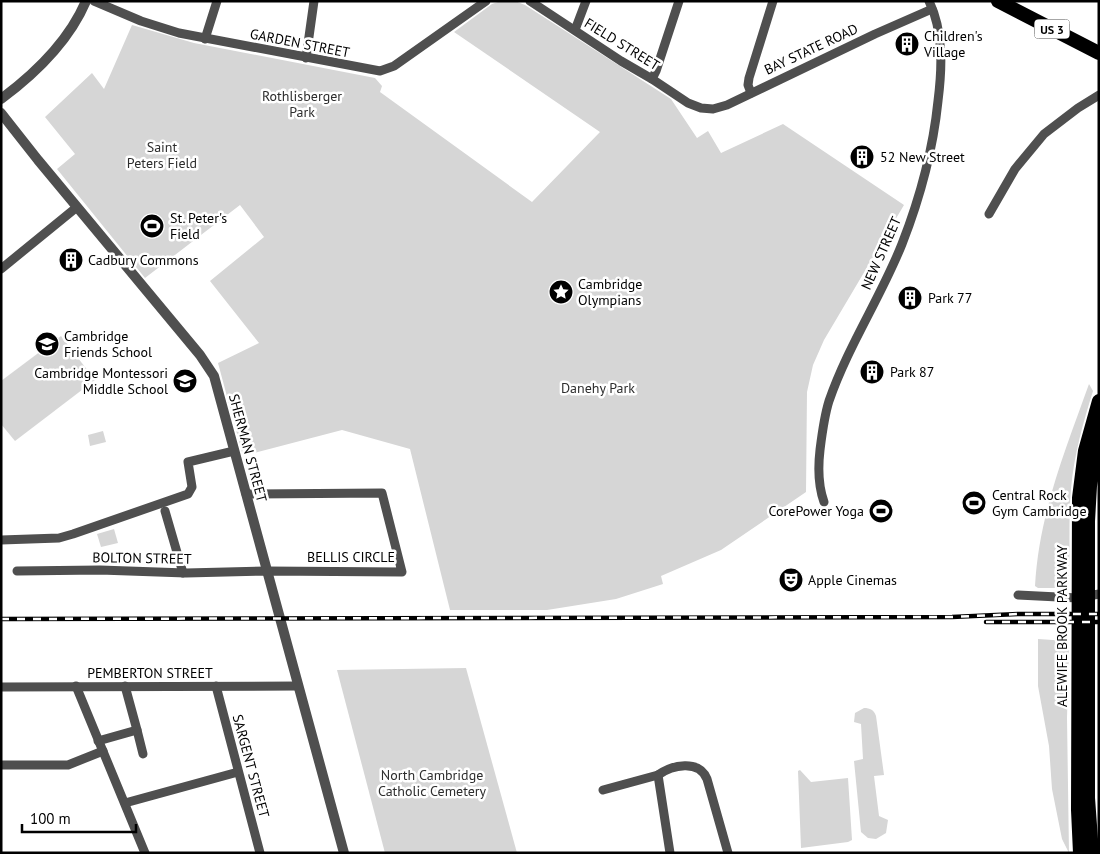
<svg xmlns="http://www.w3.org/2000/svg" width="1100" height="854" font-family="'PT Sans',sans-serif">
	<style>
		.green { fill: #d6d6d6 }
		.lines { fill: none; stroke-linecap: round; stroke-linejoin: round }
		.minor { stroke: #4f4f4f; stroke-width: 9 }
		.tertiary { stroke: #4f4f4f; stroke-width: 10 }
		.trunk { stroke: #000; stroke-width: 14 }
		.rail-casing { stroke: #000; stroke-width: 4.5 }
		.rail { stroke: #fff; stroke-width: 2.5; stroke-dasharray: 8; stroke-linecap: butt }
		.labels { text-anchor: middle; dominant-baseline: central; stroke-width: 5; stroke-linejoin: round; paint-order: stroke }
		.shield { fill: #fff; stroke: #4c4c4c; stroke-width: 1 }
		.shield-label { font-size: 12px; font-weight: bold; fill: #000 }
		.poi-label { font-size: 14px; fill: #000; stroke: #fff; text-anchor: start }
		.street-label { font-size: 14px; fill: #000; stroke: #fff }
		.park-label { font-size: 14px; fill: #2d2d2d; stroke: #fff }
	</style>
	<rect width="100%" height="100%" fill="#fff"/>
	<g class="green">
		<path d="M501,1H515L525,5L671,99L697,138L708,131L721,153L783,124L904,205L824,340L813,365L807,392L806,492L721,550L661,576L663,584L616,599L547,610H450L410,449L342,430L243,456L218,363L259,343L210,281L264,237L240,205L145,278L57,169L75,154L45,117L92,73L104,89L132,25L194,43L375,78L382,86L380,92L532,202L600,132L454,32L492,4Z"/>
		<path d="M61,336L95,380L15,441L1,424V381Z"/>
		<path d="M1089,384L1093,391C1083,423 1074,455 1071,489C1068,522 1071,555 1068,588H1038L1035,586C1039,514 1065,451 1089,384Z"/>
		<path d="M103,431L106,442L90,446L88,435Z"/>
		<path d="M114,529L118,543L101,547L97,534Z"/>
		<path d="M1038,639L1068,641L1069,646L1067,718L1069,853L1062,839L1052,789L1049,746L1038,686Z"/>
		<path d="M466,668L517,853H385L337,670Z"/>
		<path d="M864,708C870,708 874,710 876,716L884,775L874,776L879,816L888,820L886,833L876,839L868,838L861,832L854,761L863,759L861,724L854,722L855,713Z"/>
		<path d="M800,770L811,782L848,778L852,840L848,842L801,848L798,771Z"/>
	</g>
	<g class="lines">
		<g class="minor">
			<path d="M94,1L141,21L179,33L380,71L394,66L486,1"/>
			<path d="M530,1L621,61L652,79L688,103L701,108L713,109L727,105L875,34L932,9"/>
			<path d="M575,30L586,1"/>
			<path d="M205,39L217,1"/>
			<path d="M306,58L314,1"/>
			<path d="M652,79L656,71L679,1"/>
			<path d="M751,93L748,85L749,78L773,1"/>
			<path d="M989,214L1015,169L1044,134L1078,108L1099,95"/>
			<path d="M1,269L77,207"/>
			<path d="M824,502C818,485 818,467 820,450C822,434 824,417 829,401C848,346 881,297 902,244C920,198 933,150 938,101C942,69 944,32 929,1"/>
			<path d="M165,511L183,573"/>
			<path d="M1,540L59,538L73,534L188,494L192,487L188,462L234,451"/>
			<path d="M17,571L100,570L186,573L266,571L402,572L382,493L246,494"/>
			<path d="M1018,595L1078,598L1099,594"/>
			<path d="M76,686L145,853"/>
			<path d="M216,686L260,853"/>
			<path d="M1,687L298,686"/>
			<path d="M137,730L143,754"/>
			<path d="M98,741L137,730L125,686"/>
			<path d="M1,765H68L103,751"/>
			<path d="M658,775L670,853"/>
			<path d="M603,790L658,775C672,765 699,759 707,779L728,853"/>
			<path d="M125,803L238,772"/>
		</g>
		<g class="tertiary">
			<path d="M1,99C36,73 69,41 86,1"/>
			<path d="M1,113L38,160L200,355L214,376L344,853"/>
		</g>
		<g class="trunk">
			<path d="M998,1L1099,53"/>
			<path d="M1080,853L1078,810L1079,498L1085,451L1099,401"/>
			<path d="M1092,853L1088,798V521L1090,486L1099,437"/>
		</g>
		<defs>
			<g id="rail">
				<path d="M1,619L952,617L1018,614H1099"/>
				<path d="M986,622H1099"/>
			</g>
		</defs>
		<use href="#rail" class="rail-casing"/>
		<use href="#rail" class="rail"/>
	</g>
	<defs>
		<symbol id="building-disc" viewBox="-11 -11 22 22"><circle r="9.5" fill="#000" stroke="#fff"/><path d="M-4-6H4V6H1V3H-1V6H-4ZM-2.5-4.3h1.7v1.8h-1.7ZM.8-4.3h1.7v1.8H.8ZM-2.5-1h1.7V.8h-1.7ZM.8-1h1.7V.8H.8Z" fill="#fff"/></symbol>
		<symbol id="stadium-disc" viewBox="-11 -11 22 22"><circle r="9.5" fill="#000" stroke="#fff"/><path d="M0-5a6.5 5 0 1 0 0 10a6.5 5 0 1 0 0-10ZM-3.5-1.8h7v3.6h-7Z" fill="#fff"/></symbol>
		<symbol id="sight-disc" viewBox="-11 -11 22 22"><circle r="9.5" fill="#000" stroke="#fff"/><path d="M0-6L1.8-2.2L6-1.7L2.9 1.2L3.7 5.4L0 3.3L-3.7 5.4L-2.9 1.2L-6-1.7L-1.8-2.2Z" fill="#fff"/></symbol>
		<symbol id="school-disc" viewBox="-11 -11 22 22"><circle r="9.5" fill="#000" stroke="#fff"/><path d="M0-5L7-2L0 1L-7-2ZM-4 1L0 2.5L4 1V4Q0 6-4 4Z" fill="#fff"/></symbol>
		<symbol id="theatre-disc" viewBox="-11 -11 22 22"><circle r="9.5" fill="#000" stroke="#fff"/><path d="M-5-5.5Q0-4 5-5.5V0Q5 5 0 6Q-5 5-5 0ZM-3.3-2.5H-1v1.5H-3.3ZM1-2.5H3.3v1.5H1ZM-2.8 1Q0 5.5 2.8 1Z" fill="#fff"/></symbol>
	</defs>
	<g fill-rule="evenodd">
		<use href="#building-disc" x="893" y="30" width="28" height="28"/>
		<use href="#building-disc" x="848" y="143" width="28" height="28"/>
		<use href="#stadium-disc" x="138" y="212" width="28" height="28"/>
		<use href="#building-disc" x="57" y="246" width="28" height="28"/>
		<use href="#sight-disc" x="547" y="278" width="28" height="28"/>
		<use href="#building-disc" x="896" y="284" width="28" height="28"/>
		<use href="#school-disc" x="33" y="330" width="28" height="28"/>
		<use href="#building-disc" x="858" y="358" width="28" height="28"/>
		<use href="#school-disc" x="171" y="367" width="28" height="28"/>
		<use href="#stadium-disc" x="960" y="489" width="28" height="28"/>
		<use href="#stadium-disc" x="867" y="497" width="28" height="28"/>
		<use href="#theatre-disc" x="777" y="566" width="28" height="28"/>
	</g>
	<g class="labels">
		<rect class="shield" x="1034.5" y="19.5" width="35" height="19" rx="4"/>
		<g class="shield-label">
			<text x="1052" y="29">US 3</text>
		</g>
		<g class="poi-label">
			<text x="924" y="36">Children's<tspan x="924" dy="16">Village</tspan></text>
			<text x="880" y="157">52 New Street</text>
			<text x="170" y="218">St. Peter's<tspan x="170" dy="16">Field</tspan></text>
			<text x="88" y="260">Cadbury Commons</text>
			<text x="578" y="284">Cambridge<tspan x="578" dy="16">Olympians</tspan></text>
			<text x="928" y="298">Park 77</text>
			<text x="64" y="336">Cambridge<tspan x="64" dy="16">Friends School</tspan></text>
			<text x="890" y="372">Park 87</text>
			<text x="168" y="373" text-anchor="end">Cambridge Montessori<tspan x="168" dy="16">Middle School</tspan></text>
			<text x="992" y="495">Central Rock<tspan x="992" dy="16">Gym Cambridge</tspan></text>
			<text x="864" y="511" text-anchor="end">CorePower Yoga</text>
			<text x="808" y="580">Apple Cinemas</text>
		</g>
		<g class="street-label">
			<text transform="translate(300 43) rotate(11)">GARDEN STREET</text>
			<text transform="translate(622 44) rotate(32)">FIELD STREET</text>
			<text transform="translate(811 49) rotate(-25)">BAY STATE ROAD</text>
			<text transform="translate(881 253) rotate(-66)">NEW STREET</text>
			<text transform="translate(248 448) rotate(75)">SHERMAN STREET</text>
			<text x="351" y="557">BELLIS CIRCLE</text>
			<text transform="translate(142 558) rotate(1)">BOLTON STREET</text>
			<text transform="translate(1062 626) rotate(-90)">ALEWIFE BROOK PARKWAY</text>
			<text x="150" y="673">PEMBERTON STREET</text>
			<text transform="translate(251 766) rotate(75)">SARGENT STREET</text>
		</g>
		<g class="park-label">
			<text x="302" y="96">Rothlisberger<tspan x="302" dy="16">Park</tspan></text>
			<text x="162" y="147">Saint<tspan x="162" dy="16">Peters Field</tspan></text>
			<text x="598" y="388">Danehy Park</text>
			<text x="432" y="775">North Cambridge<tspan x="432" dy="16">Catholic Cemetery</tspan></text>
		</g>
	</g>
	<rect width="1100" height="854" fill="none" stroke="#000000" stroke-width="5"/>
	<path d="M22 824v8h114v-8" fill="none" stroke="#000000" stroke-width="2.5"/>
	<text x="30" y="824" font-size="15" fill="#000000" stroke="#ffffff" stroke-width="4" paint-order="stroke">100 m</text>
</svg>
